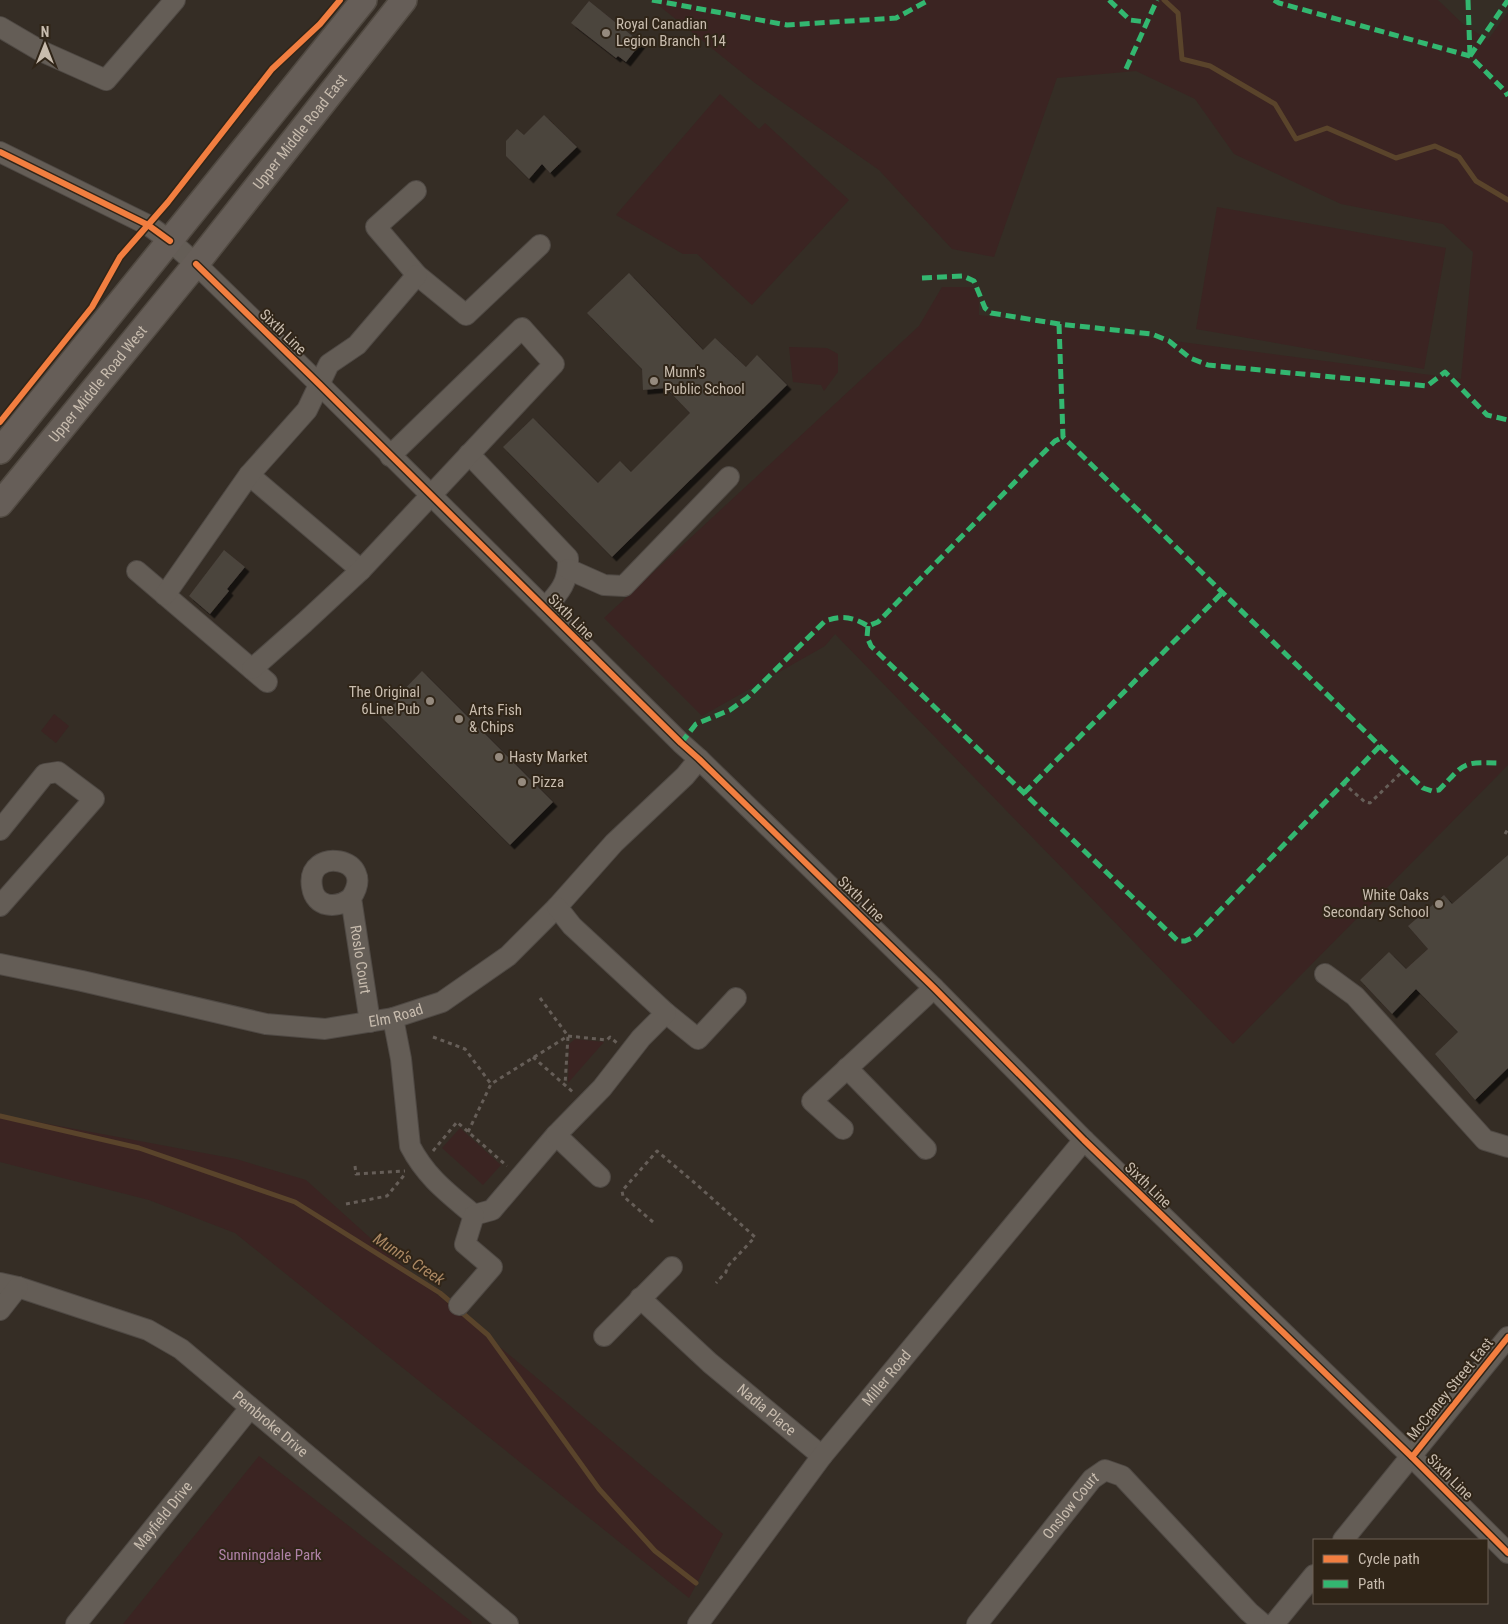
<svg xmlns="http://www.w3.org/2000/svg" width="1508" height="1624" font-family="'Roboto Condensed',sans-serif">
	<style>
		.green { fill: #3b2422 }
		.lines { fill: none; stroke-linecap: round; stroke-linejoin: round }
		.stream { stroke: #5a442b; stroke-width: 5 }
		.building { fill: #4b443d; filter: url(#shadow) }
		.minor-casing { stroke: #4f4944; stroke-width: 22 }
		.major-casing { stroke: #514a42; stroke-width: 28 }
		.path { stroke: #665e58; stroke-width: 3; stroke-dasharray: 4 4; stroke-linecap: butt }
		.minor { stroke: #645d56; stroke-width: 20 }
		.major { stroke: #665e58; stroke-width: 25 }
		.quiet { stroke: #33b770; stroke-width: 5; stroke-dasharray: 10 5; stroke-linecap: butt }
		.cycleway-casing { stroke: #302518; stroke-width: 9 }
		.cycleway { stroke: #f27e40; stroke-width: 6 }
		.poi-dot { fill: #958a7e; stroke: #302518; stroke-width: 2 }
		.labels { text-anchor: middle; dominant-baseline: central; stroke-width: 4; stroke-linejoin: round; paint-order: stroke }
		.poi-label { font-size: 15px; fill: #c8bcae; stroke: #302518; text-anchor: start }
		.street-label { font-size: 15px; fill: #c8bcae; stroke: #302518 }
		.park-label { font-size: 15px; fill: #af82a7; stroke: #302518 }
		.water-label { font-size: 16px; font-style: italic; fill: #ab8863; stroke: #302518 }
	</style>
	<defs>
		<filter id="shadow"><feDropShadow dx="4.5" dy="4.5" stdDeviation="0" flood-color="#0009"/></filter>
	</defs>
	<rect width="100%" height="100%" fill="#352d25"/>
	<g class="green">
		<path d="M652,0H1438L1463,24L1488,40L1508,12V765L1233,1044L835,634L825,646L702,716L604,618L919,326L942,287H979V315L1461,379L1473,252L1443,224L1341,204L1234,154L1195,99L1136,71L1057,78L994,257L952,249L879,170L755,83Z"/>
		<path d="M720,94L759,129L765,123L849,200L752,305L697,254H683L616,215Z"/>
		<path d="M1217,207L1446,248L1424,369L1196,329Z"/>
		<path d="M789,347L827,348L838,354V372L824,391L821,385L793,382Z"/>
		<path d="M54,714L69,726L56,743L41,731Z"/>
		<path d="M575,1039L604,1042L568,1083L569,1044Z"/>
		<path d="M0,1115L236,1159L306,1180L377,1244L723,1534L689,1598L235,1233L149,1200L0,1162Z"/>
		<path d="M460,1128L501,1165L483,1185L442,1148Z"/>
		<path d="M259,1456L472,1622L471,1624H123Z"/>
	</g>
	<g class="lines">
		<g class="stream">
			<path d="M1164,0L1178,13L1182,59L1210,66L1275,104L1296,139L1327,128L1396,158L1435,146L1459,157L1476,181L1508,200"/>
			<path d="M0,1116L139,1148L295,1202L440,1293L454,1305"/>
			<path d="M460,1311L488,1335L599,1489L655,1551L696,1583"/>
		</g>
	</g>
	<g class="building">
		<path d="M589,1L641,43L626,62L618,56L616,58L571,23Z"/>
		<path d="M544,115L577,147L550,173L542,164L529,179L506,156V141L517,129L524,135Z"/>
		<path d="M629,273L703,350L715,338L746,367L757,355L787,385L612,557L503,447L533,418L598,483L620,461L631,472L690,413L666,388L643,390L642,369L587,313Z"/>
		<path d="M224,550L245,567L227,589L229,591L210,614L189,596Z"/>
		<path d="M422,671L553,802L510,845L381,717L398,700L396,698Z"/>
		<path d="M1508,855V1068L1475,1100L1435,1054L1458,1032L1416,989L1392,1014L1360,980L1389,952L1406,969L1428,949L1408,926L1444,895L1452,904Z"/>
	</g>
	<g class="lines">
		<defs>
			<g id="minor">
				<path d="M0,27L41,51L106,80L175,0"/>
				<path d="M0,152L148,225L170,241L196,264L319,384L681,743L699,759L934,988L1084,1140L1412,1457L1508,1553"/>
				<path d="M416,191L376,227L417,275L466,315L540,245"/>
				<path d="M469,454L568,558C569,582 560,592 545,608"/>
				<path d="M249,475L361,570"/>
				<path d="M568,569L604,585L624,586L729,477"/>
				<path d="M137,571L267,682"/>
				<path d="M165,595L249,475L307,410L329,364L357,345L417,275"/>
				<path d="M252,669L304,623L361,570L554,364L522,328L390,456"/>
				<path d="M0,830L45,774L58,772L94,799L0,906"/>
				<path id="s1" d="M351,898C337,909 315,908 312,887C305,845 379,857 351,898L370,1022"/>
				<path id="s2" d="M0,964L82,981L266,1024L325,1029L393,1018L442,1002L508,956L557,907L614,843L685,776L699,759"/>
				<path d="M1325,974L1355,996L1485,1140L1508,1147"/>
				<path d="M666,1013L698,1039L736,998"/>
				<path d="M393,1018L401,1059L410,1146C426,1177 448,1193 474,1215L492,1210L556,1135L602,1088L641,1038L666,1013L572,926L557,907"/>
				<path d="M847,1068L926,1149"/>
				<path d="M843,1129L812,1101L934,988"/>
				<path d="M556,1135L600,1177"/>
				<path id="s3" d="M0,1283L18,1287L148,1330L181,1349L508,1624"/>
				<path id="s4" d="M640,1298L710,1363L822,1456"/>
				<path d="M459,1305L492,1267L465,1244L474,1215"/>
				<path d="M0,1310L18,1287"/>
				<path d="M604,1336L672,1267"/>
				<path d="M1343,1540L1508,1337"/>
				<path id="s5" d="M76,1624L250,1408"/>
				<path id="s6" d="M698,1624L822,1456L1084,1140"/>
				<path id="s7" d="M977,1624L1092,1479L1105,1470L1122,1476L1249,1612L1263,1624"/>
				<path d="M1274,1624L1314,1575"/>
			</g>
			<g id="major">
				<path d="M0,451L364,0"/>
				<path id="s8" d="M0,504L196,264L404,0"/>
			</g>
		</defs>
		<use href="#minor" class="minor-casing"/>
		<use href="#major" class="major-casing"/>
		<g class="path">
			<path d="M1343,783L1365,802L1370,803L1404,770"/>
			<path d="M1505,834L1508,829"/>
			<path d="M540,998L568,1036L565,1085"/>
			<path d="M433,1037L465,1049L491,1084"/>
			<path d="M533,1057L574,1093"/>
			<path d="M468,1132L491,1084L568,1036L607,1040L610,1037L617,1043"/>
			<path d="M433,1151L457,1122L507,1166"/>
			<path d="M355,1166L356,1174L405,1171"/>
			<path d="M346,1204L387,1196L406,1173"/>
			<path d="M653,1222L623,1196L622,1191L657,1151L696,1184L755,1237L727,1267L726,1272L716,1283"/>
		</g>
		<use href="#minor" class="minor"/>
		<use href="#major" class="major"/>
		<g class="quiet">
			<path d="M652,0L787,25L896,18L929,0"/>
			<path d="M1109,0L1130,20L1146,22"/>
			<path d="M1274,0L1279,3L1470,56L1505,91L1508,96"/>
			<path d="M1468,0L1470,56"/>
			<path d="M1470,56L1508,0"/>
			<path d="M1126,69L1157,0"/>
			<path d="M922,278L963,276L974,281L985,308L991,313L1059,324L1152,334L1169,341L1190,358L1208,365L1427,386L1445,372L1487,415L1508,420"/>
			<path d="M1059,324L1063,437L1423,788L1432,791L1439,790C1466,762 1461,762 1501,763"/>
			<path d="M868,626L867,637L871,646L1178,941H1185L1194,937L1380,746"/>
			<path d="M681,743L696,724L730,710L747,698L825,621C842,615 853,617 868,626L878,622L1055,441L1063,437"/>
			<path d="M1024,793L1222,593"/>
		</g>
		<defs>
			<g id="cycleway">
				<path d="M0,152L148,225L170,241"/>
				<path d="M196,264L319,384L681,743L699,759L934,988L1084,1140L1412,1457L1508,1553"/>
				<path d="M0,422L92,307L120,257L168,202L272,69L320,24L340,0"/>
				<path d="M1412,1457L1508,1337"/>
			</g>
		</defs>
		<use href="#cycleway" class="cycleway-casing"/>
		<use href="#cycleway" class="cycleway"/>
	</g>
	<g class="poi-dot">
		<circle cx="606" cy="33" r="5"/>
		<circle cx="654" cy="381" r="5"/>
		<circle cx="430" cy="701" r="5"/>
		<circle cx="459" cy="719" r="5"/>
		<circle cx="499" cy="757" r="5"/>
		<circle cx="522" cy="782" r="5"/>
		<circle cx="1439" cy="904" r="5"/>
	</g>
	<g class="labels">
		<g class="poi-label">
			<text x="616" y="24">Royal Canadian<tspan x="616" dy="17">Legion Branch 114</tspan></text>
			<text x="664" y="372">Munn's<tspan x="664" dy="17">Public School</tspan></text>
			<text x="420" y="692" text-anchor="end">The Original<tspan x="420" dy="17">6Line Pub</tspan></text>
			<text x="469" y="710">Arts Fish<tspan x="469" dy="17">&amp; Chips</tspan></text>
			<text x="509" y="757">Hasty Market</text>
			<text x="532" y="782">Pizza</text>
			<text x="1429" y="895" text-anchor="end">White Oaks<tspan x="1429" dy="17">Secondary School</tspan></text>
		</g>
		<g class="street-label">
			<text stroke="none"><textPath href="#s8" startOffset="478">Upper Middle Road East</textPath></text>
			<text transform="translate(283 332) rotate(44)">Sixth Line</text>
			<text stroke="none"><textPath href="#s8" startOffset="155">Upper Middle Road West</textPath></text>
			<text transform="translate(571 617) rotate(45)">Sixth Line</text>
			<text transform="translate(861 899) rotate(44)">Sixth Line</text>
			<text stroke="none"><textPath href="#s1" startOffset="205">Roslo Court</textPath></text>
			<text stroke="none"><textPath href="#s2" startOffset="404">Elm Road</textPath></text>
			<text transform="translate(1148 1185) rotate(44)">Sixth Line</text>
			<text stroke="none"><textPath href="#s6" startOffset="310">Miller Road</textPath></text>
			<text transform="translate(1450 1389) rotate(-51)">McCraney Street East</text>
			<text stroke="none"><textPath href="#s4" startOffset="169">Nadia Place</textPath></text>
			<text stroke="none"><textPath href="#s3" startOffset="310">Pembroke Drive</textPath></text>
			<text transform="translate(1450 1477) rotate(45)">Sixth Line</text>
			<text stroke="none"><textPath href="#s7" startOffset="151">Onslow Court</textPath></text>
			<text stroke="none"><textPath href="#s5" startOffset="139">Mayfield Drive</textPath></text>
		</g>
		<g class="park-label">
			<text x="270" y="1555">Sunningdale Park</text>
		</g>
		<g class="water-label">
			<text transform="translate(409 1259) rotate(33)">Munn's Creek</text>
		</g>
	</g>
	<rect x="1313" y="1539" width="175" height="65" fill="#302518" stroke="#6d6154"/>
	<rect x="1323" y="1555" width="25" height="8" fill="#f27e40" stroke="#6d6154"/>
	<text x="1358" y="1564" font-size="15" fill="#c8bcae">Cycle path</text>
	<rect x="1323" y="1580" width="25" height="8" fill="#33b770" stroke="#6d6154"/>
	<text x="1358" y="1589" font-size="15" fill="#c8bcae">Path</text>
	<g transform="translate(45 45)" stroke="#302518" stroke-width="4" paint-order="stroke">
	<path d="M0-4L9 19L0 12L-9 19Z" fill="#c8bcae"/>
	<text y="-8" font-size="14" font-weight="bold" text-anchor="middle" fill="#c8bcae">N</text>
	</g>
</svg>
